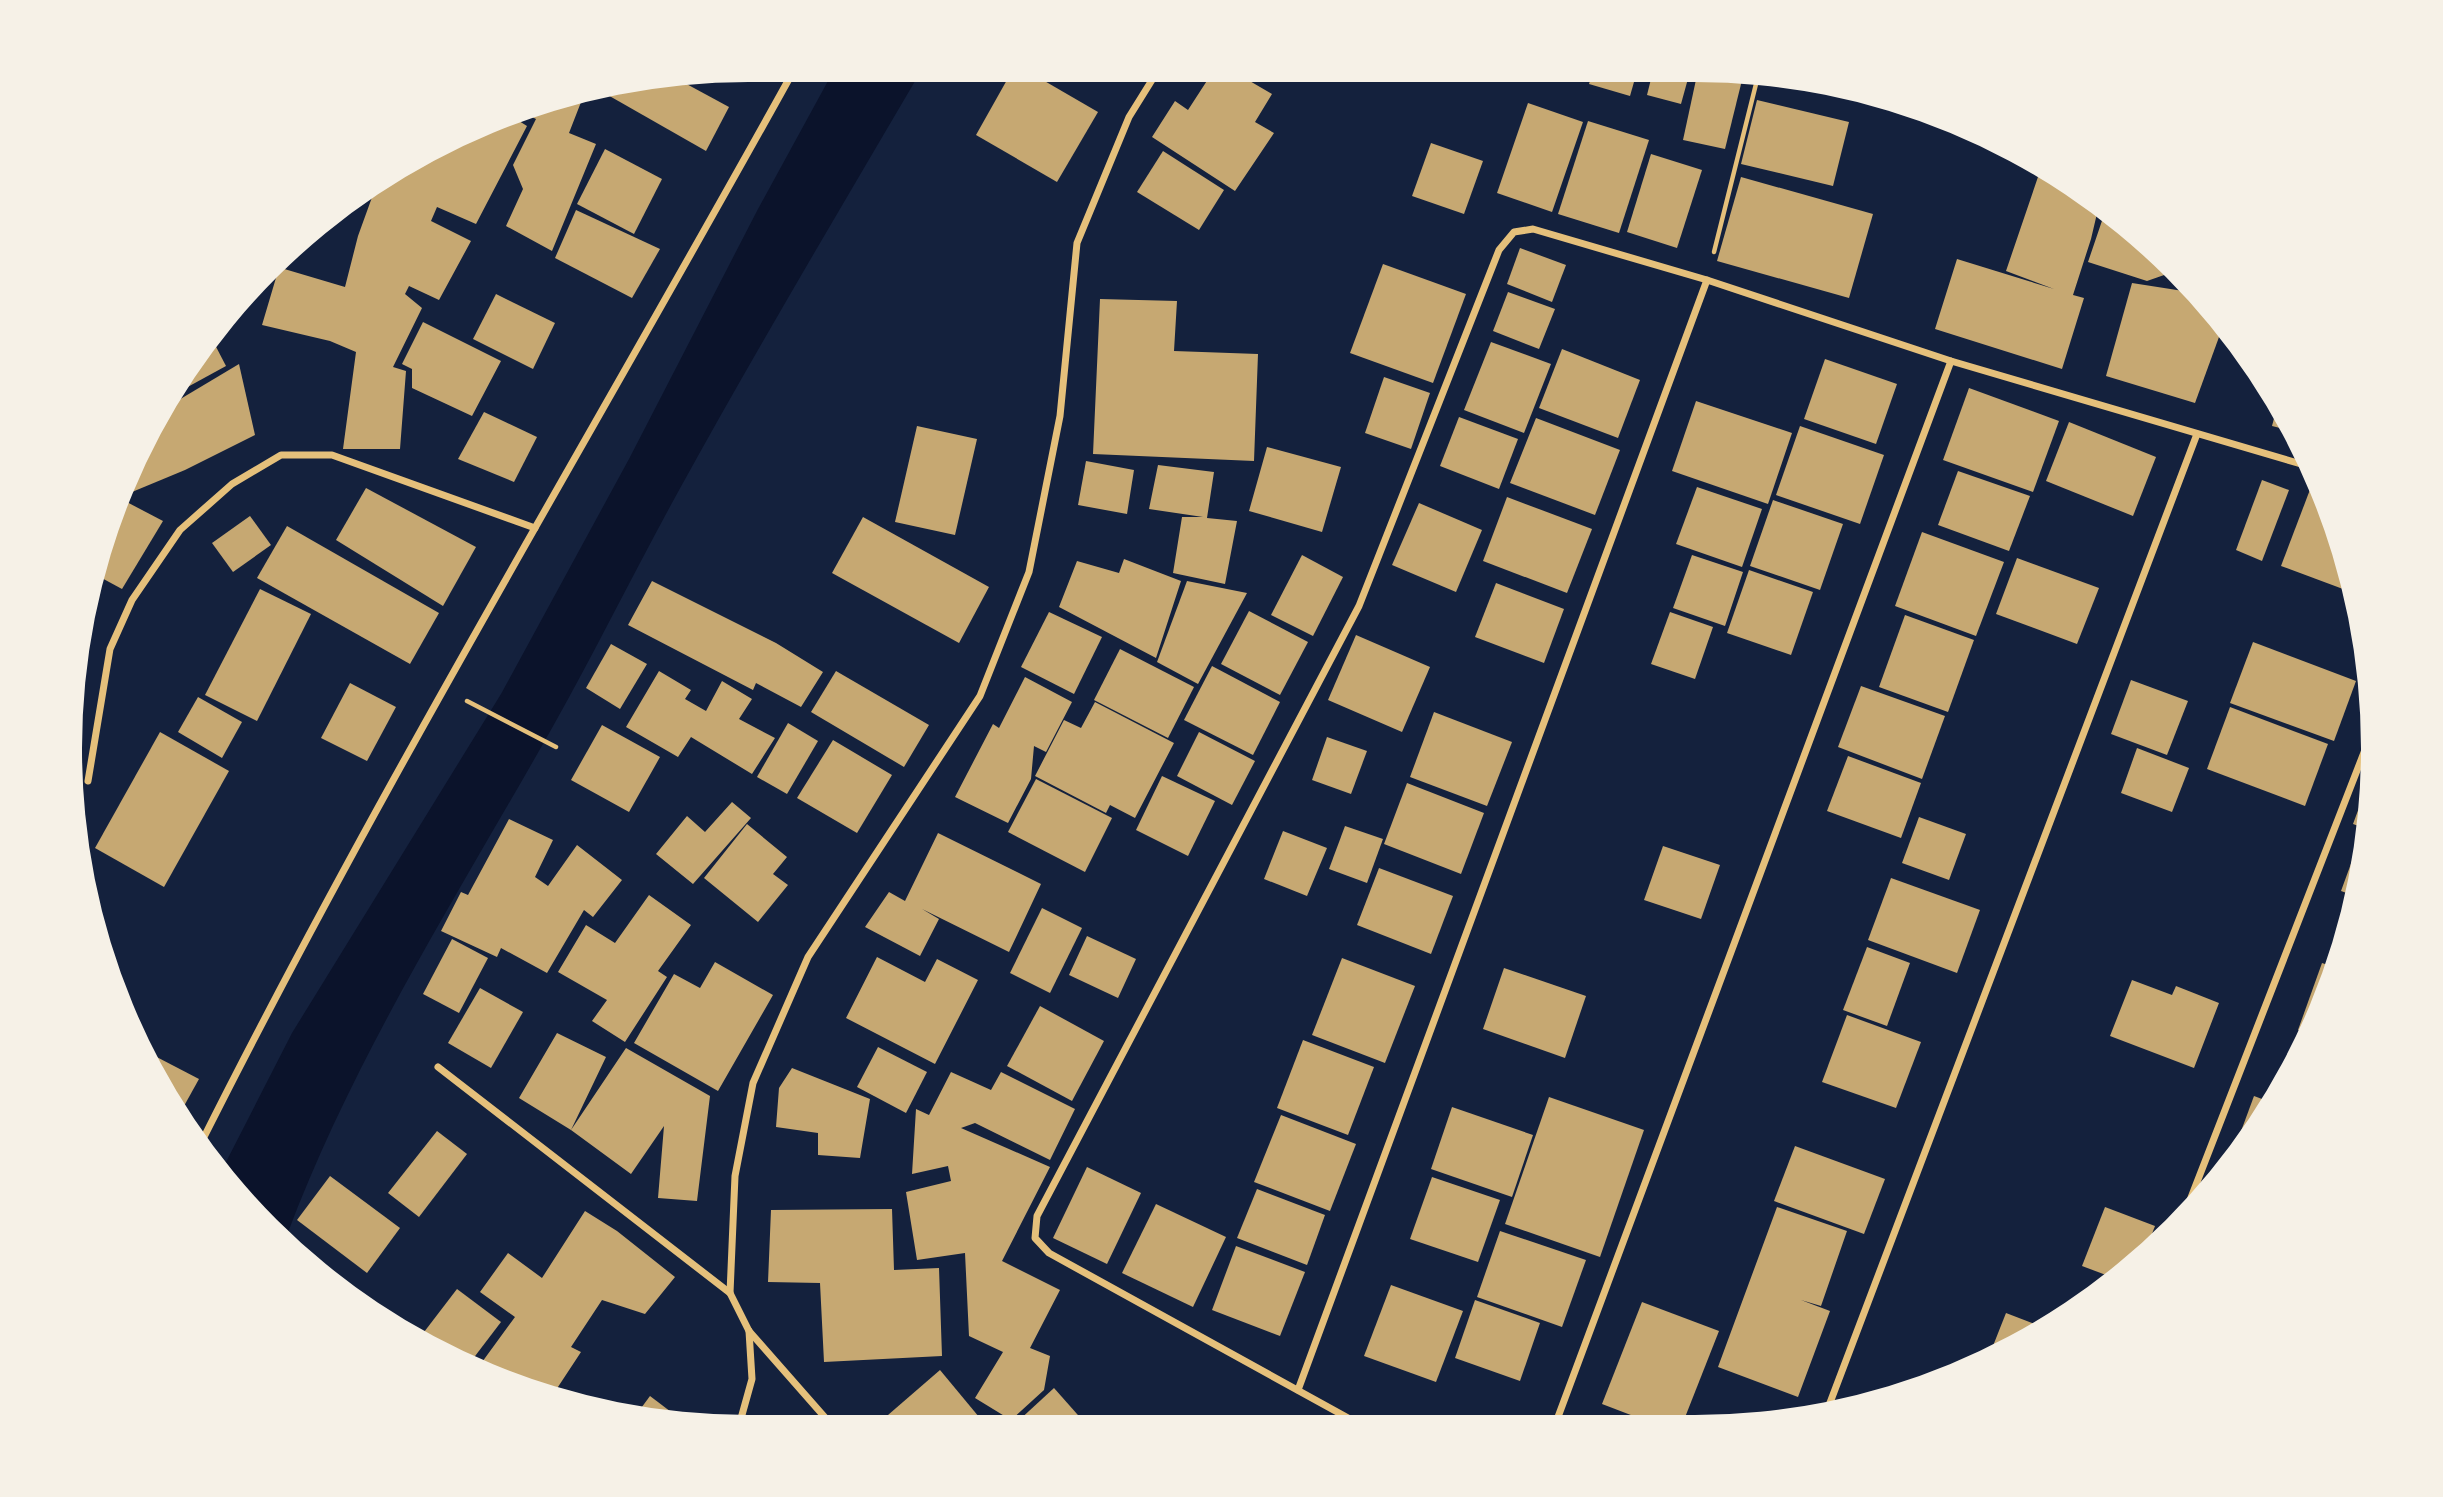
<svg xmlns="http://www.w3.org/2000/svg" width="2443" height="1497" font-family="'Fira Sans',sans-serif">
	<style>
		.water { fill: #0b132b }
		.building { fill: #c6a872 }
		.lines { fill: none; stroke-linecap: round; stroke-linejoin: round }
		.path { stroke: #e5c07b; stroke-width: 4.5 }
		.minor { stroke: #e5c07b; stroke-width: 7 }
	</style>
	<rect width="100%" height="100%" fill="#14213d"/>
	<path class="water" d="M834,70L921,71C839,211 756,350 678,492C635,570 596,650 552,728C459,893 354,1056 287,1235L223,1167L225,1164L292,1033L501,694L629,459L758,209Z"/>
	<g class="building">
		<path d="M1012,71L1029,72L1098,112L1057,182L976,135Z"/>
		<path d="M1212,73H1236L1272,94L1255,122L1274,133L1235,191L1152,137L1175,101L1188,110Z"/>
		<path d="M1592,75H1636L1630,96L1589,84Z"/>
		<path d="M1652,75H1689L1681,104L1647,95Z"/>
		<path d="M1697,75L1743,76L1725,149L1683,140Z"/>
		<path d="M681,81L729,107L706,151L606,94Z"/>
		<path d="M583,97L569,133L596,144L552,251L506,226L523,189L513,165L536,119L520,111L531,106Z"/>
		<path d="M1757,100L1849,122L1833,186L1741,164Z"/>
		<path d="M1528,103L1583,122L1552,212L1497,193Z"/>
		<path d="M511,116L527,126L476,224L437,207L431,221L471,241L439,300L409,286L405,294L422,308L393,367L406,371L400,449H343L356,352L330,341L262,325L278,271L281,268L345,287L358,236L375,189Z"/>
		<path d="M1588,121L1649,140L1619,233L1558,214Z"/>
		<path d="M1431,143L1483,161L1464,214L1412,196Z"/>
		<path d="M605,149L662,179L634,234L577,204Z"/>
		<path d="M1163,151L1224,190L1199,230L1137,192Z"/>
		<path d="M1651,154L1702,170L1677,248L1627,232Z"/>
		<path d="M2040,171L2099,205L2091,239L2073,295L2084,298L2062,369L1935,329L1957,259L2054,289L2006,271Z"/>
		<path d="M1741,177L1873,214L1849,298L1717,261Z"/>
		<path d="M2106,209L2107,210L2180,278L2167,274L2147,281L2088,262Z"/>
		<path d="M576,210L660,249L632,298L555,258Z"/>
		<path d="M1520,248L1566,265L1552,302L1507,284Z"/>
		<path d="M1383,264L1466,294L1433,383L1350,353Z"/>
		<path d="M2132,283L2196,293L2223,326L2195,403L2106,376Z"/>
		<path d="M1508,292L1555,309L1539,349L1493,331Z"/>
		<path d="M496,294L555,323L533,369L473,339Z"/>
		<path d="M1100,299L1177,301L1174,351L1258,354L1254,461L1093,454Z"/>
		<path d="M423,322L501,361L472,416L412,388V369L402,364Z"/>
		<path d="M213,341L226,366L173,395L185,371Z"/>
		<path d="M1491,342L1551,364L1524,433L1464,410Z"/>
		<path d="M1562,349L1640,380L1618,438L1539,408Z"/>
		<path d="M1825,359L1897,384L1876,444L1804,419Z"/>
		<path d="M239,364L255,435L185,470L132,492L128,486L167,407Z"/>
		<path d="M1384,377L1430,393L1411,449L1365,433Z"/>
		<path d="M1969,388L2059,421L2033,492L1943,460Z"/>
		<path d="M1696,401L1792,433L1768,504L1672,471Z"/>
		<path d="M2278,403L2282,409L2292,431L2272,426Z"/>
		<path d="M484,412L537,437L514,482L458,459Z"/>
		<path d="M1459,417L1518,439L1499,489L1440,466Z"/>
		<path d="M1536,418L1620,450L1595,515L1510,483Z"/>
		<path d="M2069,422L2156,457L2133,516L2046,481Z"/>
		<path d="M917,426L977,439L955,535L895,522Z"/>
		<path d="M1800,426L1884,455L1860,524L1776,495Z"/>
		<path d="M1267,447L1341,467L1322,532L1249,511Z"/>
		<path d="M1086,461L1134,470L1127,514L1078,505Z"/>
		<path d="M1158,465L1214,472L1207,518L1237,521L1225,584L1173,573L1182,517H1203L1149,509Z"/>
		<path d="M1958,471L2030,496L2009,551L1938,525Z"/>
		<path d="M2262,480L2289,490L2262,561L2236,550Z"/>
		<path d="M1697,487L1762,509L1742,567L1676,544Z"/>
		<path d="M2311,487L2318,489L2337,530L2351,592L2281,566Z"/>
		<path d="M366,488L476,547L443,606L336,540Z"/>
		<path d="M1507,497L1592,529L1567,593L1483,561Z"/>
		<path d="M121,499L163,521L122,589L98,576L106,531Z"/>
		<path d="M1773,500L1843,524L1820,590L1750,566Z"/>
		<path d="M1419,503L1482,530L1456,592L1392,565Z"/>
		<path d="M250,516L271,545L233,572L212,543Z"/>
		<path d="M863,517L989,587L959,643L832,573Z"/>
		<path d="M287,526L439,613L410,664L257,578Z"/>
		<path d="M1922,532L2004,562L1976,636L1895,606Z"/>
		<path d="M1302,555L1343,577L1313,636L1271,615Z"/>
		<path d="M1692,555L1743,572L1725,626L1673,608Z"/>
		<path d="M2017,558L2099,588L2077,644L1996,614Z"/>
		<path d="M1124,559L1181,581L1156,658L1059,607L1077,561L1119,573Z"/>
		<path d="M1749,570L1813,592L1791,655L1727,633Z"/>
		<path d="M652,581L776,643L823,672L801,707L756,683L753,690L628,625Z"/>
		<path d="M1187,581L1247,593L1198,684L1157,662Z"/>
		<path d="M1496,583L1564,609L1544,663L1475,637Z"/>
		<path d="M260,589L311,614L257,721L205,695Z"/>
		<path d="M1249,611L1308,642L1280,695L1221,664Z"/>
		<path d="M1049,612L1102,637L1074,694L1021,667Z"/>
		<path d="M1670,612L1713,627L1695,679L1651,664Z"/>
		<path d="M1905,615L1974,640L1948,712L1879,687Z"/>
		<path d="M1356,635L1430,667L1402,732L1328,700Z"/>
		<path d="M2253,642L2356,681L2334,741L2230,703Z"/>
		<path d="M611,644L647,664L620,709L586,688Z"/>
		<path d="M1120,649L1194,687L1168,738L1094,700Z"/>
		<path d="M1212,666L1280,702L1253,755L1184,720Z"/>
		<path d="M659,671L691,690L685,699L706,711L722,681L752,699L739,719L775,738L752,774L691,737L678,757L626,727Z"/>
		<path d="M836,671L929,725L904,767L811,712Z"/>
		<path d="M1025,677L1072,702L1046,752L1034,746L1031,779L1008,823L955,797L993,724L999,728Z"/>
		<path d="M2131,680L2188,701L2167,755L2111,734Z"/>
		<path d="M350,683L396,707L367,761L321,738Z"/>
		<path d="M1861,686L1945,716L1922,779L1838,747Z"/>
		<path d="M198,697L242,722L222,758L178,732Z"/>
		<path d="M1095,702L1174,743L1135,818L1110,805L1106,813L1035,776L1064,720L1081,728Z"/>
		<path d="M2230,707L2328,744L2305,806L2207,769Z"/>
		<path d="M1434,712L1512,742L1487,806L1410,777Z"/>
		<path d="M788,723L818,741L787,794L757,777Z"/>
		<path d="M602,725L660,757L629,812L571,780Z"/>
		<path d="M160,732L229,771L164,887L95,848Z"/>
		<path d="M1199,732L1255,761L1232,805L1177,776Z"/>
		<path d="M1327,737L1367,751L1351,794L1312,780Z"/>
		<path d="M833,740L892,775L857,833L797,798Z"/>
		<path d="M2137,748L2189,768L2172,812L2121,793Z"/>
		<path d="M1848,756L1921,783L1901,838L1827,811Z"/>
		<path d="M2371,775L2372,792L2355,896L2341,891L2364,828L2353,824Z"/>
		<path d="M1162,776L1215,801L1188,856L1136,830Z"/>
		<path d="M1036,779L1112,818L1085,872L1008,832Z"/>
		<path d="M1407,783L1484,813L1461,874L1384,844Z"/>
		<path d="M732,802L751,818L693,884L656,854L687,816L705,832Z"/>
		<path d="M1919,817L1966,834L1949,880L1902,863Z"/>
		<path d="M509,819L553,840L535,877L548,886L577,845L622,880L593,917L584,910L547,973L501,948L497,957L441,931L461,892L468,895Z"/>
		<path d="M747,824L787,857L773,874L788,885L758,922L704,878Z"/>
		<path d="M1345,826L1383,839L1367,883L1329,869Z"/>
		<path d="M1283,831L1327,848L1307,896L1264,879Z"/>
		<path d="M938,833L1041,884L1009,952L922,909L939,919L920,956L865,927L889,892L905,901Z"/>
		<path d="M1663,846L1720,865L1701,919L1644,900Z"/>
		<path d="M1379,868L1453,896L1431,954L1357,925Z"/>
		<path d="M1891,878L1980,910L1957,973L1868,940Z"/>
		<path d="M649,895L691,925L658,971L667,977L625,1042L592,1021L607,1000L558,972L586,925L615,943Z"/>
		<path d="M1042,908L1082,928L1050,993L1010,973Z"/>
		<path d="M1087,936L1136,959L1118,998L1069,975Z"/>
		<path d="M452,939L488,958L459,1013L423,994Z"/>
		<path d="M1867,947L1910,963L1887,1026L1843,1010Z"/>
		<path d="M877,957L925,982L937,959L978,980L935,1064L846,1018Z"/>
		<path d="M1342,958L1415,986L1385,1063L1312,1035Z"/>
		<path d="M715,962L773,995L718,1091L634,1043L674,974L700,988Z"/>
		<path d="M2322,963L2334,967L2309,1034L2298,1030Z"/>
		<path d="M1504,968L1586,996L1565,1058L1483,1029Z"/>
		<path d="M2132,980L2172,995L2176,986L2219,1003L2194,1068L2110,1036Z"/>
		<path d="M480,988L523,1012L491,1068L448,1043Z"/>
		<path d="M1040,1006L1104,1041L1072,1101L1007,1066Z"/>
		<path d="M1847,1015L1921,1042L1896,1108L1822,1082Z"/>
		<path d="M557,1033L606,1057L571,1130L626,1048L710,1096L697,1201L658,1198L664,1126L631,1174L571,1130L519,1098Z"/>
		<path d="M2299,1033L2308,1036L2296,1061L2290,1058Z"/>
		<path d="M1303,1040L1374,1067L1348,1135L1277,1108Z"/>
		<path d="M878,1047L927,1072L906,1113L857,1087Z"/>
		<path d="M149,1053L199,1079L179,1115Z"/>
		<path d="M792,1068L870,1099L860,1158L818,1155V1133L776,1127L779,1088Z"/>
		<path d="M951,1072L991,1090L1001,1072L1075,1109L1050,1160L975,1123L961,1128L1050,1167L1002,1261L1060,1290L1030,1348L1050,1356L1044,1390L1011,1420L975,1398L1003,1352L969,1336L965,1253L917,1260L906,1192L951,1181L948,1166L912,1174L916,1109L929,1115Z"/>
		<path d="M2254,1096L2270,1102L2248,1137L2240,1134Z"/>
		<path d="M1549,1097L1644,1130L1600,1257L1505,1224Z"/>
		<path d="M1452,1107L1533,1135L1512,1197L1431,1169Z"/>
		<path d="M1281,1115L1356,1144L1330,1211L1254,1182Z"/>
		<path d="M437,1131L467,1154L419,1217L388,1193Z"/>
		<path d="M1795,1146L1885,1179L1864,1234L1774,1201Z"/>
		<path d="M1087,1167L1141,1193L1107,1264L1053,1238Z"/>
		<path d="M330,1176L400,1228L367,1273L297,1220Z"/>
		<path d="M1432,1177L1500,1200L1478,1262L1410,1239Z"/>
		<path d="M1257,1189L1325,1215L1307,1265L1237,1238Z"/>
		<path d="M1156,1204L1226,1237L1193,1307L1122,1273Z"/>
		<path d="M1777,1207L1847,1231L1821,1306L1801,1300L1830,1311L1798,1397L1718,1367Z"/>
		<path d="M2105,1207L2155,1226L2143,1257L2114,1278L2082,1266Z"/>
		<path d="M892,1209L894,1270L939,1268L942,1356L824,1362L820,1283L768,1282L771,1210Z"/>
		<path d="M585,1211L617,1231L675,1277L645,1314L602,1300L571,1347L581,1352L554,1393L489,1375L477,1369L515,1317L480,1292L508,1253L542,1278Z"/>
		<path d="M1500,1231L1586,1260L1562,1327L1477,1297Z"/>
		<path d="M1236,1246L1305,1272L1280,1336L1212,1310Z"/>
		<path d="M1391,1285L1463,1311L1436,1382L1364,1356Z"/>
		<path d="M457,1289L501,1322L469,1364L421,1336Z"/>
		<path d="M1475,1300L1540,1323L1520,1381L1455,1358Z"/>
		<path d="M1642,1302L1719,1331L1682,1425H1657L1602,1404Z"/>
		<path d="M2006,1313L2045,1328L2033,1336L1989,1356Z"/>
		<path d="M940,1370L984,1423L894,1422L888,1415Z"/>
		<path d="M1054,1388L1085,1423H1016Z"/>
		<path d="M650,1396L683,1421H660L636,1415Z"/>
	</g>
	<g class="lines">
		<g class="path">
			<path d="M1714,252L1758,76"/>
			<path d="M467,701L556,747"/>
		</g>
		<g class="minor">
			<path d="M88,781L110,649L132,600L180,530L232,484L281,455H332L535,528"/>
			<path d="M438,1067L730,1293"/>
			<path d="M201,1143C384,778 596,428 794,70"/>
			<path d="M2185,1213L2370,737"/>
			<path d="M1298,1390L1707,280"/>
			<path d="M1828,1408L2197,434"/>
			<path d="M740,1422L752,1379L749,1331"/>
			<path d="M829,1422L749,1331L730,1293L735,1176L753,1083L808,957L980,696L1029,572L1060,416L1077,243L1129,117L1157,72"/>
			<path d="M1359,1424L1049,1253L1035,1238L1037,1216L1359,606L1499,250L1514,232L1533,229L1707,280L1951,361L2308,466"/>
			<path d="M1555,1425L1951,361"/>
		</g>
	</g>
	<path d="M0 0H2443V1497H0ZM748 82H1695A666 666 0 0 1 2361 748V749A666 666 0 0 1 1695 1415H748A666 666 0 0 1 82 749V748A666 666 0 0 1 748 82Z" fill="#f6f1e7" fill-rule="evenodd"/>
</svg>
